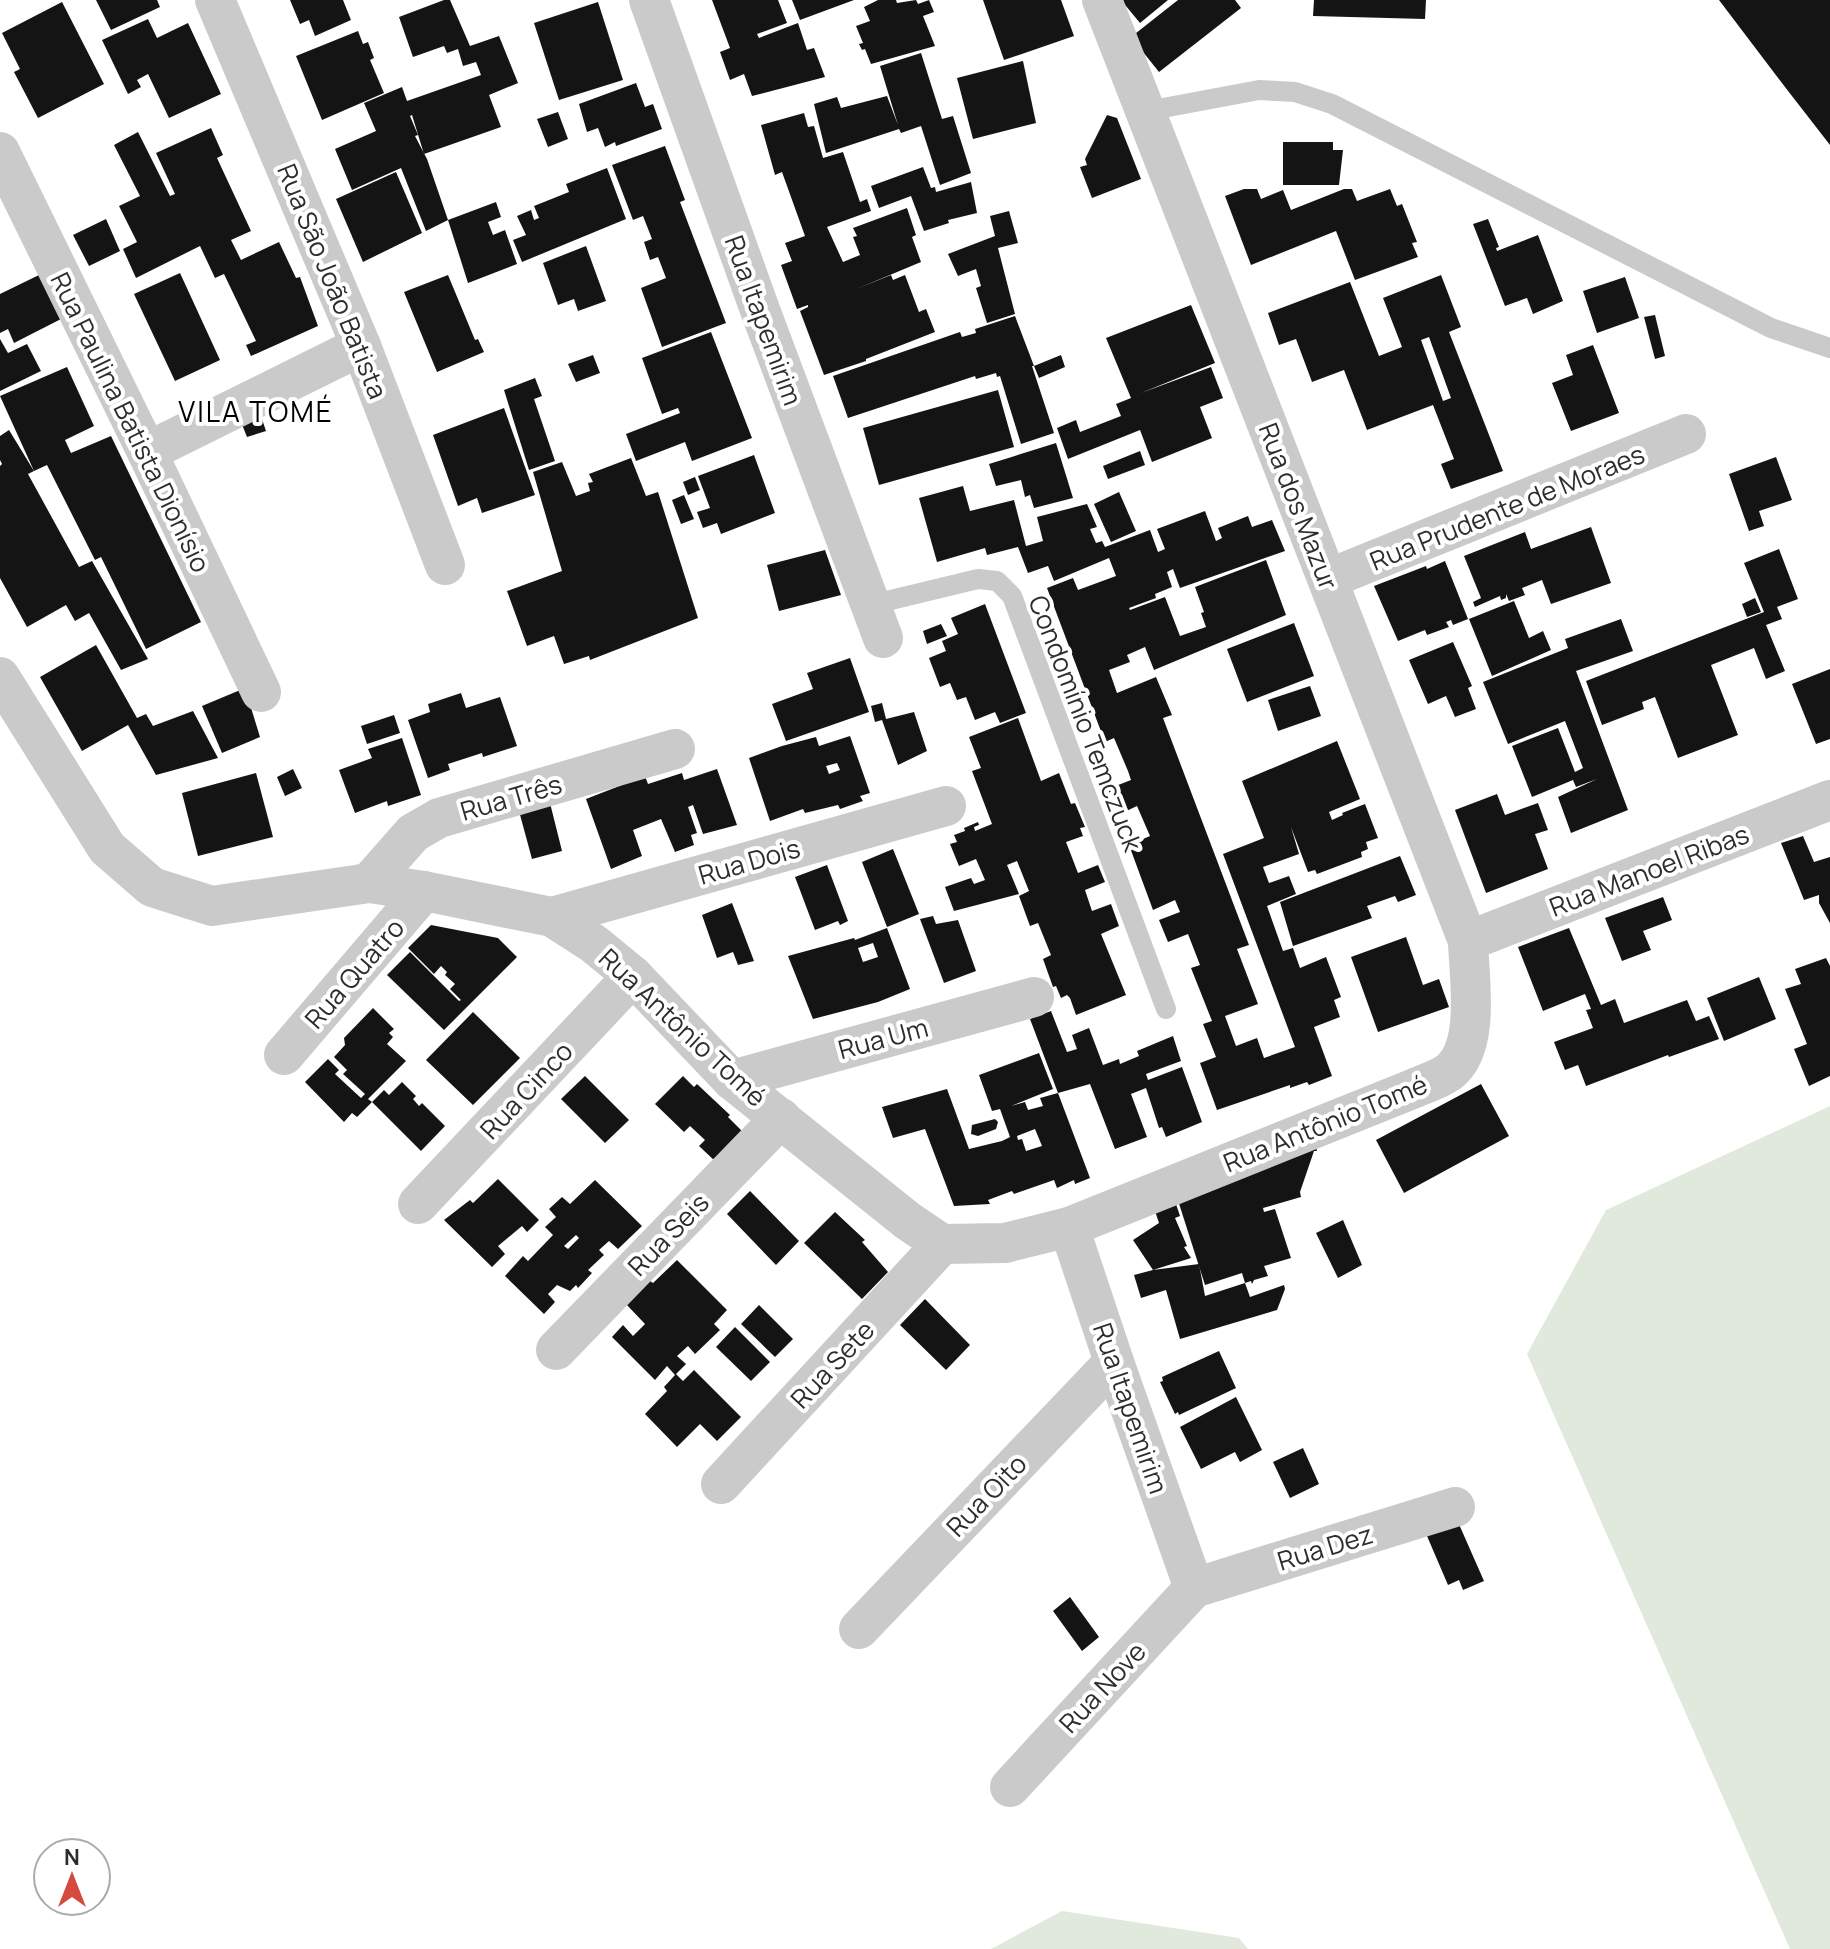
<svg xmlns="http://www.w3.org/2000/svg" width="1830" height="1949" font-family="Manrope,sans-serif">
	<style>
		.green { fill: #e0e9db }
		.building { fill: #141414; fill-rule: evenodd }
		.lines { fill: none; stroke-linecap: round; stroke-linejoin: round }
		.lane { stroke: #cacaca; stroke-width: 20 }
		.street { stroke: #cacaca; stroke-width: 40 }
		.labels { text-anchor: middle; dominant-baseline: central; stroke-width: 8; stroke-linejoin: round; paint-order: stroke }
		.street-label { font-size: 26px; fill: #2d2d2d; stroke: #fff }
		.neighbourhood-label { font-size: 28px; letter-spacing: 2px; fill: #000; stroke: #fff }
	</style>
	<rect width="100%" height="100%" fill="#fff"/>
	<g class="green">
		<path d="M1830,1106V1949H1790L1527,1354L1606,1210Z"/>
		<path d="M1062,1911L1239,1938L1248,1949H991Z"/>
	</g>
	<g class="building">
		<path d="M96,0H157L160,7L111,30Z"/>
		<path d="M290,0H343L351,20L315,36L309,20L300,24Z"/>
		<path d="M444,0H450L470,46L499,36L518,83L489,95L501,127L424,154L412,115L410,116L418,135L415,136L427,159L448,220L426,231L401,168L352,190L335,149L376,131L364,103L402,87L407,101L481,75L476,62L463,66L458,49L447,53L444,46L413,57L399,17Z"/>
		<path d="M712,0H778L787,23L757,34L759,38L798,23L807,50L814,48L825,77L752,96L744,74L730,80L720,52L730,48Z"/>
		<path d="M792,0H854L800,20Z"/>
		<path d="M878,0H896L897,3L916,0L918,4L929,0L934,12L923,16L935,46L871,64L865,49L862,50L859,44L863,43L856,26L870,21L864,7Z"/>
		<path d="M983,0H1061L1074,36L1004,60Z"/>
		<path d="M1121,0H1168L1140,23Z"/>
		<path d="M1178,0H1235L1241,8L1159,72L1131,37Z"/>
		<path d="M1314,0H1426L1425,19L1313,16Z"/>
		<path d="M1719,0H1830V145L1785,87Z"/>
		<path d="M62,2L104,84L38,118L14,72L20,69L2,33Z"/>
		<path d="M598,2L623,80L559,100L534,23Z"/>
		<path d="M148,19L157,38L188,23L221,94L169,118L148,74L137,80L141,87L128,94L102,40Z"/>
		<path d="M358,31L363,44L368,42L374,58L370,60L384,93L322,120L296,56Z"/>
		<path d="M921,53L942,119L953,116L971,173L940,185L921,126L901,133L899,129L826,153L814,104L837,97L841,108L887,96L898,125L880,66Z"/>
		<path d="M1023,61L1036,123L973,139L957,78Z"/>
		<path d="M636,83L645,107L653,104L662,129L616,146L615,142L605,147L598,128L587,132L579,104Z"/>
		<path d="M558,112L568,139L548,147L537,119Z"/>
		<path d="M804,113L808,127L814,126L823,158L843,152L860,202L867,199L871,211L827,227L843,262L860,255L853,237L857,236L853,228L907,208L916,235L912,237L921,262L854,290L891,275L893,280L905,275L919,312L926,309L935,332L866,359V361L824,375L800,311L808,307V305L797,309L781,265L792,261L785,243L805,236L782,172L775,175L761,125Z"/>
		<path d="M1107,115L1117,118L1141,179L1092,198L1080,167L1087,165L1085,159Z"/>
		<path d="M211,128L223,155L217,158L251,231L231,240L241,260L279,242L296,278L300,277L318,326L251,356L246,345L256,341L224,274L215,278L200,246L136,278L123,249L137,242L119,206L140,196L114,145L138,132L170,196L175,194L156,153Z"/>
		<path d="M1283,142H1333V150H1343L1339,185H1283Z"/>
		<path d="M665,146L685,200L680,202L726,323L662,347L641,288L666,278L658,257L650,260L644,242L652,239L643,216L633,220L612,165Z"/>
		<path d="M923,167L931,188L935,187L936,192L971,182L977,213L948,220L949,223L924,231L911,196L879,208L871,186Z"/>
		<path d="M607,168L626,219L522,262L513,240L526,235L517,216L531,210L534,220L539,218L534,206L569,192L566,184Z"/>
		<path d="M396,172L422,233L363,262L336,199Z"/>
		<path d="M1244,189H1257L1261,199L1283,190L1291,210L1344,189H1352L1357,201L1390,189L1397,206L1402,204L1417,242L1412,243L1418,257L1355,280L1336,231L1251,265L1225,196Z"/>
		<path d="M496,202L501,217L488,222L493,235L505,230L517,264L468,283L448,220Z"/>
		<path d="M1009,211L1018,243L998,248L1015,314L987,323L976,288L981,286L976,269L958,276L948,254L995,236L990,216Z"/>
		<path d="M106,219L120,251L89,266L73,235Z"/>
		<path d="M1488,219L1499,247L1496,248L1497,251L1538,235L1563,301L1533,314L1527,298L1505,306L1473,224Z"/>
		<path d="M586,246L606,301L578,311L574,299L558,305L543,263Z"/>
		<path d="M180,273L220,360L175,381L134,294Z"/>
		<path d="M39,275L61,319L14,343L8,329L0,333V294Z"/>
		<path d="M448,275L475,340L478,339L484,352L437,372L404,292Z"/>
		<path d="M1441,275L1461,327L1449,332L1503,471L1451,489L1441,464L1454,459L1433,405L1367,430L1344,370L1312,382L1296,339L1279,345L1268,313L1350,282L1379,356L1402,347L1383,298ZM1429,337L1451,398L1443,401L1421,340Z"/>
		<path d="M1625,277L1639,318L1597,333L1583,291Z"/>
		<path d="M1191,305L1215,363L1141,393L1211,367L1223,398L1200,407L1212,438L1152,462L1140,430L1068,459L1057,428L1076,420L1080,432L1121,416L1116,404L1131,398L1106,338Z"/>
		<path d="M1655,315L1665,356L1655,359L1644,317Z"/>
		<path d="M1015,316L1034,366H1032L1054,433L1021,444L1000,376L997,377L996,373L976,379L975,376L848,418L833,376L960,332L962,337L976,333L975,329Z"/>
		<path d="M711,332L752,438L692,461L685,442L636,461L626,434L680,413L678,408L662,414L642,358Z"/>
		<path d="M0,339L8,353L27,344L41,371L0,391Z"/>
		<path d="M1593,345L1619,413L1571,431L1552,383L1573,375L1566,355Z"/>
		<path d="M593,355L600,373L576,382L568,364Z"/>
		<path d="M1061,355L1065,367L1039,378L1034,366Z"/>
		<path d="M67,367L94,426L65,440L71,453L111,436L201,622L146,649L101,557L95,560L47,465L34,471L0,396Z"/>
		<path d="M535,378L542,396L534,399L555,461L529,470L504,390Z"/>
		<path d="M998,390L1014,447L879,485L863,428Z"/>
		<path d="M504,408L535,495L482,513L477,498L458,506L433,435Z"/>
		<path d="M260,413L266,431L247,437L241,422Z"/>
		<path d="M9,430L34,471L28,474L79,567L92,561L148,659L121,670L89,613L75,621L66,605L27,627L0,578V466L2,464L0,460V436Z"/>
		<path d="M1056,443L1073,498L1034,508L1030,495L1025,497L1021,480L996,486L989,464Z"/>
		<path d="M1140,451L1145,465L1108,479L1103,466Z"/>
		<path d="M754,455L775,513L721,534L717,523L703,528L697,512L710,508L698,476Z"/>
		<path d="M1776,457L1792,500L1759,511L1764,526L1749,531L1729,474Z"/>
		<path d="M631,458L646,496L658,492L698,618L590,660L589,656L564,664L554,636L527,646L507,591L562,571L533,472L562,462L576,496L590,491L588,483L593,482L589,474Z"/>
		<path d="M695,477L700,490L688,495L683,482Z"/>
		<path d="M963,486L970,511L1014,500L1026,546L1043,541L1037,517L1087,504L1097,527L1090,529L1096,543L1102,541L1105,547L1150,530L1158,552L1165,549L1157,529L1205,511L1216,541L1222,538L1218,528L1248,516L1252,527L1272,520L1285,551L1180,588L1173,569L1167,572L1172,587L1155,594L1156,598L1129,608L1130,610L1165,597L1180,636L1206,627L1201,613L1204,612L1195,587L1266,560L1286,615L1154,670L1145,647L1127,655L1130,662L1109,670L1117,693L1156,677L1172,715L1163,718L1249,945L1237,949L1258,1004L1225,1016L1236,1046L1257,1038L1264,1058L1295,1047L1223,854L1264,838L1242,781L1337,741L1360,799L1329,812L1332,820L1343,815L1342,813L1365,804L1378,838L1366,842L1368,849L1361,852L1362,857L1317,874L1315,870L1308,872L1291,827L1299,854L1263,867L1269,883L1289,876L1296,894L1267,906L1283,951L1293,948L1300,968L1326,957L1341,997L1334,1000L1340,1017L1314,1027L1332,1076L1309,1085L1307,1082L1290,1088V1085L1217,1110L1200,1063L1216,1057L1203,1024L1212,1021L1191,968L1200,965L1188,934L1168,942L1159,920L1180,912L1175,900L1153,910L1129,845L1150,836L1137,806L1118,815L1108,789L1131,780L1128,771L1114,738L1105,742L1047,588L1073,578L1078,590L1116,576L1109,558L1054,581L1048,566L1028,573L1018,547L987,555L985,548L937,562L919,498Z"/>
		<path d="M1119,492L1136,531L1111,542L1094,504Z"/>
		<path d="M684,495L694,519L681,524L672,500Z"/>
		<path d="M1591,527L1611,583L1551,604L1542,580L1522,588L1525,595L1509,601L1506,594V598L1501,600L1500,596L1475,607L1473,602L1481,598L1464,556L1525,532L1531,549Z"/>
		<path d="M1779,549L1798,599L1777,607L1782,619L1766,625L1785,671L1766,679L1754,648L1711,665L1738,735L1678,758L1655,697L1642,702L1644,709L1602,725L1586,681L1764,612L1744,563Z"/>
		<path d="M825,550L841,595L779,611L767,565Z"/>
		<path d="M1445,561L1468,619L1453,625L1451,620L1446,622L1449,627L1427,635L1425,630L1398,641L1374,586L1426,566L1427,569Z"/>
		<path d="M1755,598L1761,612L1747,617L1742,604Z"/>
		<path d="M1514,601L1529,638L1543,631L1551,650L1492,676L1469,619Z"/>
		<path d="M985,604L1026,713L1000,723L995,712L975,720L966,697L957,700L950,683L940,687L929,658L946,651L942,641L958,634L951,618Z"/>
		<path d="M1621,619L1633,651L1576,671L1628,810L1571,833L1558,797L1597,779L1576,787L1573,780L1532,797L1512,746L1558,728L1575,772L1583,768L1565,721L1508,744L1483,682L1568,648L1565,639Z"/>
		<path d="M1294,623L1314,676L1247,702L1227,649Z"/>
		<path d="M941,624L947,636L927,644L923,631Z"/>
		<path d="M1453,642L1472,686L1468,688L1476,709L1455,717L1446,696L1428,704L1409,660Z"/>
		<path d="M96,645L137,718L146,714L153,726L193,711L218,758L156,775L128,725L82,751L40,677Z"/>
		<path d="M850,658L869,712L786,741L772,704L813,689L807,673Z"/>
		<path d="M1830,669V739L1816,744L1792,684Z"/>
		<path d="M1310,686L1321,716L1278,731L1268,700Z"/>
		<path d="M245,688L260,737L222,753L202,706Z"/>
		<path d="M461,693L466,708L500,697L517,746L483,757L482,753L448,764L450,770L428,778L408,720L430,712L428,704Z"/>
		<path d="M882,703L886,719L914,712L927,751L898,765L882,720L875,722L871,706Z"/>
		<path d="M394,715L400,733L367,744L361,726Z"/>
		<path d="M1018,718L1041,781L1059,773L1071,804L1075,803L1085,827L1080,828L1083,836L1066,842L1078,873L1098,865L1105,882L1085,890L1092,911L1111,904L1119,926L1101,934L1126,995L1076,1015L1070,998L1067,995L1061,998L1056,986L1053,987L1043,959L1051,955L1038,923L1030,926L1019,896L1029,891L1017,861L1007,865L1019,894L954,911L945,887L971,878L974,884L985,880L976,859L959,866L950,844L957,842L954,835L965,831L964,828L978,822L979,825L974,827L975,831L992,824L972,771L981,768L969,737Z"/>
		<path d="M850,736L870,793L860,796L863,801L840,809L838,805L805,813L803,809L770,821L749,758L782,746L816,737L819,746ZM837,763L840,770L829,774L826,766Z"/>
		<path d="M402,738L421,795L388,806L387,801L355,813L339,770L372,758L368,749Z"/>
		<path d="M293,769L302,788L285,796L277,777Z"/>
		<path d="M717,769L737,825L703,834L693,805L688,807L697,833L691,835L694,845L675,852L661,819L633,830L642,856L611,869L586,799L645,776L648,784L682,773L684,780Z"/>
		<path d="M256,773L273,837L198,856L182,793Z"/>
		<path d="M1497,794L1505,815L1538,803L1548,830L1535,834L1548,869L1486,893L1455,810Z"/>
		<path d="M550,803L562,851L532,859L519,811Z"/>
		<path d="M1803,836L1814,862L1830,857V923L1819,903V895L1804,900L1781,843Z"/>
		<path d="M893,849L919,914L887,927L862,862Z"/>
		<path d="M1400,856L1416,895L1398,902L1395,896L1367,906L1372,918L1293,946L1280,902Z"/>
		<path d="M827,865L848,921L840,925L838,921L815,930L795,877Z"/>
		<path d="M1663,897L1672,920L1643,931L1651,950L1622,961L1605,918Z"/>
		<path d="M732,903L754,961L738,965L733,952L717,958L702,915Z"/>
		<path d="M933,916L936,924L958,920L976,971L944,983L920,919Z"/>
		<path d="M431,925L498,938L517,957L444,1030L387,975L410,952L459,1001L461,1000L450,989L455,984L445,975L447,972L441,966L434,974L408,948Z"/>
		<path d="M887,928L910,989L878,1002L813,1019L788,956L854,938L855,940ZM873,943L878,957L863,962L858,948Z"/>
		<path d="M1569,928L1601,1005L1615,999L1624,1023L1687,1000L1696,1021L1709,1016L1719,1039L1669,1057L1668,1055L1586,1086L1578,1065L1565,1070L1554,1042L1593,1028L1586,1010L1591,1009L1585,994L1543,1011L1518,947Z"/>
		<path d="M1406,937L1423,985L1439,979L1449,1007L1378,1032L1351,957Z"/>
		<path d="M1826,958L1830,966V1076L1809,1086L1794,1049L1807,1044L1785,989L1801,984L1795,969Z"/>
		<path d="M1759,977L1776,1019L1724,1041L1707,998Z"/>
		<path d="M373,1008L394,1029L389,1033L393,1037L387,1044L406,1061L368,1099L372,1102L357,1117L352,1113L344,1122L305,1082L328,1059L339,1070L335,1074L361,1098L365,1094L343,1074L347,1070L334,1057L345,1045L344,1038Z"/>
		<path d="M1051,1011L1067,1052L1077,1049L1072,1035L1089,1028L1103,1065L1119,1059L1120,1064L1139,1056L1137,1051L1173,1036L1181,1061L1146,1074L1148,1080L1182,1067L1202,1122L1166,1137L1162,1127L1159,1128L1146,1088L1131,1094L1147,1137L1115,1149L1090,1084L1058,1093L1030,1019Z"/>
		<path d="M473,1012L520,1058L473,1105L426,1060Z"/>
		<path d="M1039,1053L1053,1089L1011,1106L1025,1102L1028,1110L1043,1106L1040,1098L1058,1093L1090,1178L1075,1184L1074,1180L1057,1188L1054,1180L1014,1194L1012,1191L988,1200L990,1204L954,1206L925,1129L893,1138L882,1107L947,1089L969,1149L1002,1141L1010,1137L1000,1109L992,1111L979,1075ZM1035,1129L1042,1146L1026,1151L1022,1139L1018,1140L1017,1136Z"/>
		<path d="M585,1076L629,1120L605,1143L561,1099Z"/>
		<path d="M683,1076L694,1087L697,1084L730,1115L728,1117L743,1132L716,1162L699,1146L705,1140L690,1126L684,1132L655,1104Z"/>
		<path d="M402,1082L416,1096L413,1099L419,1106L422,1103L445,1126L421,1151L372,1102L384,1090L389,1095Z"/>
		<path d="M1481,1084L1509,1136L1404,1193L1376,1140Z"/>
		<path d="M995,1119L998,1122L996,1129L978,1136L971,1134L972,1125Z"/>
		<path d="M1313,1138L1317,1151H1314L1300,1192L1301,1197L1263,1208L1264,1212L1275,1209L1291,1258L1264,1266L1268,1276L1254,1280L1252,1284L1251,1281L1245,1283L1242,1273L1205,1285L1175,1191Z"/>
		<path d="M498,1179L539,1220L527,1232L522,1226L498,1246L505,1254L492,1267L444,1220L470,1200L473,1203Z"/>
		<path d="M595,1180L642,1226L618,1249L609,1241L599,1250L604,1255L588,1270L592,1273L578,1288L576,1285L570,1291L557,1285L548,1294L555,1302L544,1314L505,1276L523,1256L528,1261L553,1235L545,1227L556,1217L549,1209L562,1197L570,1204ZM576,1235L579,1238L568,1249L564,1246Z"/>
		<path d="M750,1191L799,1241L776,1265L727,1214Z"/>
		<path d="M1173,1195L1180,1216L1175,1218L1187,1246L1184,1247L1191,1258L1153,1270L1199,1264L1205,1296L1245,1283L1250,1297L1284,1285L1285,1289L1277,1310L1180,1339L1166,1290L1141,1298L1134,1275L1153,1270L1133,1240L1159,1223L1152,1202Z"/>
		<path d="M835,1212L865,1240L862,1242L888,1272L862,1299L804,1243Z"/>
		<path d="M1343,1220L1362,1265L1338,1278L1316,1233Z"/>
		<path d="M677,1260L727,1310L714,1324L720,1330L695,1354L688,1346L677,1356L686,1364L676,1374L683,1381L694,1370L741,1417L717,1441L700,1424L677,1447L645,1414L667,1391L664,1387L675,1375L667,1366L655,1380L612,1337L623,1325L633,1336L645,1324L626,1304L650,1281L653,1283Z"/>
		<path d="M925,1299L970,1345L946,1370L900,1325Z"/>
		<path d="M759,1305L793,1339L775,1357L741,1324Z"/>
		<path d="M735,1327L770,1362L751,1381L716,1347Z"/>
		<path d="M1219,1351L1236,1388L1179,1415L1178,1412L1175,1414L1160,1382L1163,1381L1162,1377Z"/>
		<path d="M1236,1397L1262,1450L1240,1462L1235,1452L1201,1469L1180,1427Z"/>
		<path d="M1303,1448L1319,1484L1290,1498L1273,1462Z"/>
		<path d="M1458,1522L1484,1581L1463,1590L1459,1580L1448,1585L1427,1536Z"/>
		<path d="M1070,1597L1099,1637L1082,1651L1053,1611Z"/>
	</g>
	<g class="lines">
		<g class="lane">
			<path d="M1147,111L1259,90L1295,92L1332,104L1771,328L1830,348"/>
			<path d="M870,605L978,579L997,581L1012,596L1166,1009"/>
		</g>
		<g class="street">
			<path d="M215,0L361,346L445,565"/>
			<path d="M649,0L760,310L883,638"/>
			<path d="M0,152L147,452L261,692"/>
			<path d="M147,452L361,346"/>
			<path d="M1328,579L1686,434"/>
			<path d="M0,677L107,848L152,887L212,906L369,883L424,891L552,917L594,944L633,976L732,1080L908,1221L942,1244L1005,1243L1069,1227L1415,1088C1426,1083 1440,1079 1449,1072C1481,1047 1469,978 1468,941L1102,0"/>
			<path d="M369,883L413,833L439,818L675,749"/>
			<path d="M552,917L946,806"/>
			<path d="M1468,941L1830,800"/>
			<path d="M284,1055L424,891"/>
			<path d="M732,1080L1034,997"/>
			<path d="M418,1204L633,976"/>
			<path d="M1069,1227L1114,1362L1194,1588"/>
			<path d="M556,1350L781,1118"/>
			<path d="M721,1484L942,1244"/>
			<path d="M1194,1588L1455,1507"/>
			<path d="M859,1629L1114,1362"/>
			<path d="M1010,1787L1194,1588"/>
		</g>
	</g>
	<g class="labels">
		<g class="street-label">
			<text transform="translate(333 281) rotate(68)">Rua São João Batista</text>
			<text transform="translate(764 320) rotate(70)">Rua Itapemirim</text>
			<text transform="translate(131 422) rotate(64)">Rua Paulina Batista Dionísio</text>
			<text transform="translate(1299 506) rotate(69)">Rua dos Mazur</text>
			<text transform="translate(1507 507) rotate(-22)">Rua Prudente de Moraes</text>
			<text transform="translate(1086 723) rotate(69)">Condomínio Temczuck</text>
			<text transform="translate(511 797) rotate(-16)">Rua Três</text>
			<text transform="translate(749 861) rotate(-16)">Rua Dois</text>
			<text transform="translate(1649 870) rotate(-21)">Rua Manoel Ribas</text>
			<text transform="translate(354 973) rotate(-49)">Rua Quatro</text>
			<text transform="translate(683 1027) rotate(43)">Rua Antônio Tomé</text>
			<text transform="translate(883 1038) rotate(-15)">Rua Um</text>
			<text transform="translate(526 1090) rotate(-47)">Rua Cinco</text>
			<text transform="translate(1325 1123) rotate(-22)">Rua Antônio Tomé</text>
			<text transform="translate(668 1234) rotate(-46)">Rua Seis</text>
			<text transform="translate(832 1364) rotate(-47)">Rua Sete</text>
			<text transform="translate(1131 1408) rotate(71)">Rua Itapemirim</text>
			<text transform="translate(986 1495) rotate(-46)">Rua Oito</text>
			<text transform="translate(1325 1547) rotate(-17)">Rua Dez</text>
			<text transform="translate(1102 1687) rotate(-47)">Rua Nove</text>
		</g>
		<g class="neighbourhood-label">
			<text x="256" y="411">VILA TOMÉ</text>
		</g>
	</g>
	<g transform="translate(72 1877)"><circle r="38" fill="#ffffff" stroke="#ababab" stroke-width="2"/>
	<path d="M0-6L14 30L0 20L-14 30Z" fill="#d44a3e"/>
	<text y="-12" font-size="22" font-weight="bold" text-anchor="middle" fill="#2d2d2d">N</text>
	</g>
</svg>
